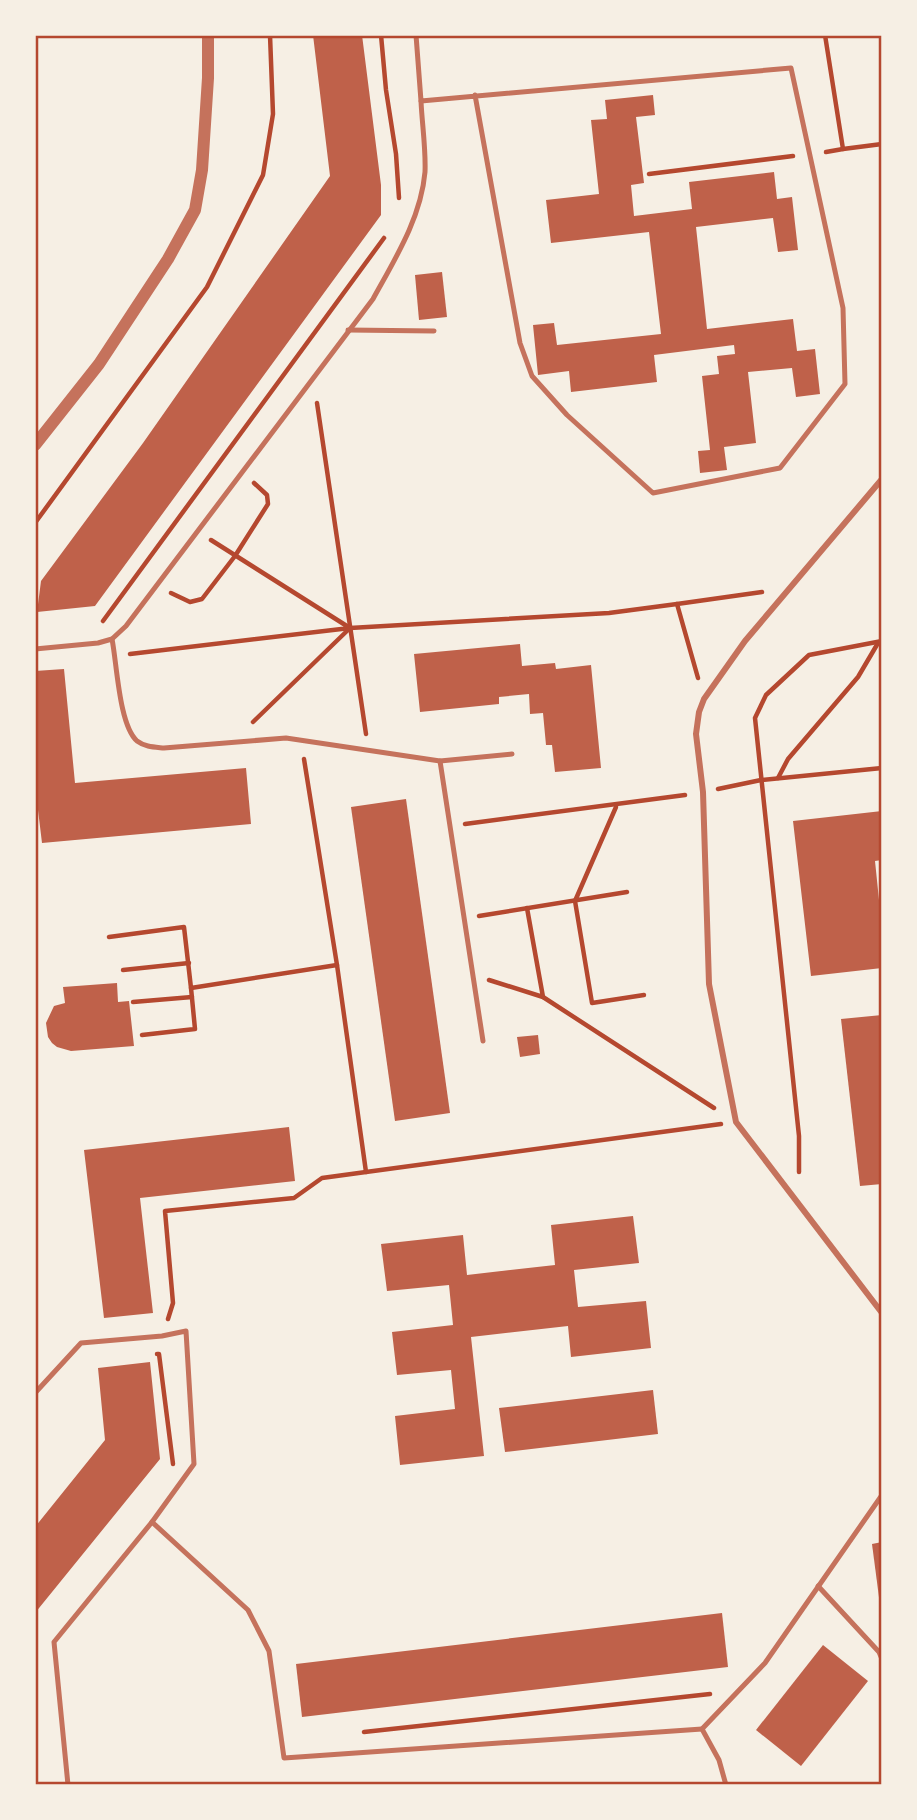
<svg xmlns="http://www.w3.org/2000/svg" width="917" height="1820" font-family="'PT Sans Narrow',sans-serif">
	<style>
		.building { fill: #bf614a }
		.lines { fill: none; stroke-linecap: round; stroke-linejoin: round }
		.path { stroke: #b5482f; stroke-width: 4.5 }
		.service { stroke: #c5725c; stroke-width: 5 }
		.pedestrian { stroke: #c5725c; stroke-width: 6 }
		.tertiary { stroke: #c5725c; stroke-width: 12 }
		.neatline { fill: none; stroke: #b5482f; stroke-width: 2.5 }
	</style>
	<rect width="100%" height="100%" fill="#f6efe4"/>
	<g class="building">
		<path d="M313,35H362L381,185V215L95,606L37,612L41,581L143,443L330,176Z"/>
		<path d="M653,95L655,115L636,117L644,183L631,185L634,216L692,209L689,182L774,172L777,199L792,197L798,250L778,252L773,218L696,227L707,329L793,319L797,351L815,349L820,394L796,397L792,368L748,372L756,443L724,447L727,470L700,473L698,451L710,450L702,376L719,374L717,356L735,354L734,345L654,355L657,382L571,392L569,371L538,375L533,325L554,323L557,345L661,334L649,232L551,243L546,200L599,194L591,120L607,119L605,100Z"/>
		<path d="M442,272L447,317L419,320L415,275Z"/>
		<path d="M520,644L522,666L555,663L556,669L591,665L601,768L555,772L552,745H546L543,713L530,714L529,694L499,697V704L420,712L414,654Z"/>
		<path d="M64,669L75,783L246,768L251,824L42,843L38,810H35V671Z"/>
		<path d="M406,799L450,1113L395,1121L351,807Z"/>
		<path d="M882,811V860L875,861L879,900L882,899V968L811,976L793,821Z"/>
		<path d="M117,983L118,1002L129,1001L134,1046L71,1051L57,1047L52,1043L48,1037L46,1023L54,1006L65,1003L63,987Z"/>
		<path d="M882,1015V1184L860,1186L841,1019Z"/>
		<path d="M538,1035L540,1054L520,1057L517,1037Z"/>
		<path d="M289,1127L295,1181L140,1198L153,1313L104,1318L84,1150Z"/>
		<path d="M633,1216L639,1263L574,1270L578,1307L646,1301L651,1348L571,1357L568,1326L471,1337L484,1456L400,1465L395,1416L455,1409L451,1370L397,1375L392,1332L453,1325L449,1285L387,1291L381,1244L463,1235L467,1275L555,1265L551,1225Z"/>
		<path d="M150,1362L160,1459L35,1613V1527L105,1440L98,1368Z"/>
		<path d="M653,1390L658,1434L505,1452L499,1408Z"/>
		<path d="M882,1542V1605H880L872,1544Z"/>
		<path d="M722,1613L728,1667L302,1717L296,1664Z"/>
		<path d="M823,1645L868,1681L801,1766L756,1730Z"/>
	</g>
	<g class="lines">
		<g class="path">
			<path d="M381,35L386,90L396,154L399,198"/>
			<path d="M825,35L843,149L882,144"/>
			<path d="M826,152L843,149"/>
			<path d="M649,174L793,156"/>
			<path d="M317,403L366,734"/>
			<path d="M35,523L207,287L263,175L273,114L270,35"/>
			<path d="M171,593L190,602L202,599L235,556L268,504L267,495L254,483"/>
			<path d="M103,621L384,238"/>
			<path d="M130,654L350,628L211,540"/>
			<path d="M698,678L677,604L762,592"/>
			<path d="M253,722L350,628L609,613L677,604"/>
			<path d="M304,759L337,965L366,1172L721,1124"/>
			<path d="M778,778L788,759L858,677L878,643"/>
			<path d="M718,789L761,780L882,768"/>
			<path d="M616,807L575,901L592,1003L644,995"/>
			<path d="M465,824L685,795"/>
			<path d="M527,908L543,997"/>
			<path d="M479,916L627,892"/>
			<path d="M109,937L184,927L191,988L337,965"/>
			<path d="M123,970L189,963"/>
			<path d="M489,980L543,997L714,1108"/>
			<path d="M133,1002L192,997"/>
			<path d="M142,1035L195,1029L191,988"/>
			<path d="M799,1172V1136L755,718L766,695L809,655L882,641"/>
			<path d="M168,1319L173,1303L165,1211L294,1198L322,1178L366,1172"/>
			<path d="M157,1354H159L173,1464"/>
			<path d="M364,1732L710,1694"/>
		</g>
		<g class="service">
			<path d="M416,35L421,101L791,68L843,308L845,384L780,468L653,493L567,415L532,376L520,343L475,95"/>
			<path d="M348,330L434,331"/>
			<path d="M112,639C117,664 119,725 137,741C145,747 154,747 164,748L286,738L440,761L512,754"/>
			<path d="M35,649L98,643L112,639L126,626L373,299C395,259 421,218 425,172C426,149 422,124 421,101"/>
			<path d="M440,761L483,1041"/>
			<path d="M35,1393L81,1343L162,1336L186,1331L194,1464L152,1522L54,1642L68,1785"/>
			<path d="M152,1522L248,1610L269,1651L284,1758L702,1729"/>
			<path d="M818,1586L879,1652L882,1659"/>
			<path d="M726,1785L719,1760L702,1729L765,1663L882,1495"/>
		</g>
		<path class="pedestrian" d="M882,479L745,641L704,699L699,712L696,734L703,792L709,984L736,1122L882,1313"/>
		<path class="tertiary" d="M35,445L99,364L168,259L195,210L202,170L208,78V35"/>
	</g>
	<rect width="917" height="1820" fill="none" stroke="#f6efe4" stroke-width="74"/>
	<rect x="37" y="37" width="843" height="1746" class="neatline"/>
</svg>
